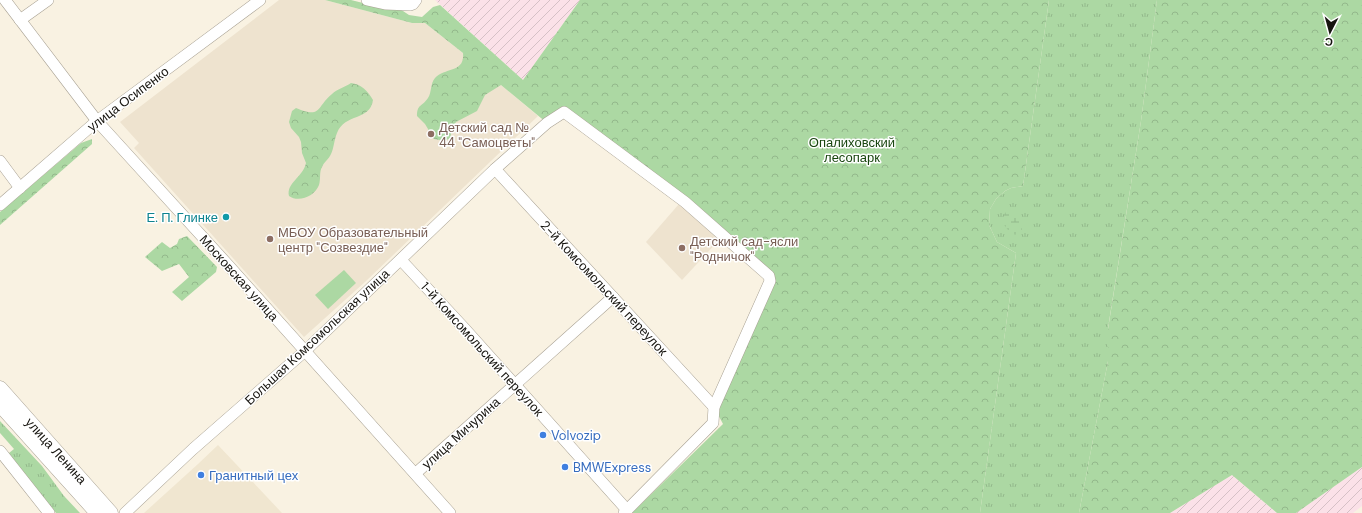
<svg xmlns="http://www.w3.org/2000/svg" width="1362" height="513" font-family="'DM Sans',sans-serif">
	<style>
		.built { fill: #f0e6d0 }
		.industrial { fill: url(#industrial-furrows) }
		.education { fill: #eee3cf }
		.grass { fill: url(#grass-tufts) }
		.forest { fill: url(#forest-crowns) }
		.wetland { fill: url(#wetland-marsh) }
		.garden { fill: #acd8a3 }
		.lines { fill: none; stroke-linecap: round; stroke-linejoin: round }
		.minor-casing { stroke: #a8a193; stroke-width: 12 }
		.major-casing { stroke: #a8a193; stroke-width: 15 }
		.minor { stroke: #fff; stroke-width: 11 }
		.major { stroke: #fff; stroke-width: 14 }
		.education-dot { fill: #8d6e63; stroke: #fff; stroke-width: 1.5 }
		.culture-dot { fill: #0f9aa8; stroke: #fff; stroke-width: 1.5 }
		.shop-dot { fill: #3f7fe0; stroke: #fff; stroke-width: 1.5 }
		.labels { text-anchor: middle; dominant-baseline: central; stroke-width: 3; stroke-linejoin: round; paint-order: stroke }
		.street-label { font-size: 13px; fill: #16140f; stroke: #fff }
		.education-label { font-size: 13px; fill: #785e54; stroke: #fff; text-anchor: start }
		.park-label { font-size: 13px; fill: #194610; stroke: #fff }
		.culture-label { font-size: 13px; fill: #0d838f; stroke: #fff; text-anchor: end }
		.shop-label { font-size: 13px; fill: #366cbe; stroke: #fff; text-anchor: start }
	</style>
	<defs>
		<pattern id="industrial-furrows" width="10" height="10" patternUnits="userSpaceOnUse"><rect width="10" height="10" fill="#fbe1e8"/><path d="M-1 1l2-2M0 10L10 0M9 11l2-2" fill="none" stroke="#d6c0c6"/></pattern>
		<pattern id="grass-tufts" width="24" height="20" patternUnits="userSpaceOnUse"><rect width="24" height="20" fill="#acd8a3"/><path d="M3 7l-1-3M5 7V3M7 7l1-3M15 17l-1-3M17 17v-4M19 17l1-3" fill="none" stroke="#93b88b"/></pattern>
		<pattern id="forest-crowns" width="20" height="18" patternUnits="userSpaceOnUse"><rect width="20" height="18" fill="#acd8a3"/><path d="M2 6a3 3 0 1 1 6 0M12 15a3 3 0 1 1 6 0" fill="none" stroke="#93b88b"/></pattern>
		<pattern id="wetland-marsh" width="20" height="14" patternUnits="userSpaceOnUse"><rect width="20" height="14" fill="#acd8a3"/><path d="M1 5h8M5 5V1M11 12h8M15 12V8" fill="none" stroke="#93b88b"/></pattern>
	</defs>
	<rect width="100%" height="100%" fill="#f9f2e2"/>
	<path class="built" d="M218,445L282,513H144L198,464Z"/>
	<g class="industrial">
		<path d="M435,0H580L523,80Z"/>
		<path d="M1362,467V506L1353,513H1296Z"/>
		<path d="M1232,475L1277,513H1170Z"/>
	</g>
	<g class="education">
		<path d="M279,0H325L412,23H425L463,53L538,116L365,282L304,337L134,148L139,143L120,122Z"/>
		<path d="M679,204L719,240L682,280L646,242Z"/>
	</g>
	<g class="grass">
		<path d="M1049,0H1157L1141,121L1108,328V361L1079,513H980L1016,253L997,242L989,225L990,209L996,199L1005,191L1011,188L1023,186Z"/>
		<path d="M0,421L42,466L64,496L80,513H56L9,456V453L14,449L0,433Z"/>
	</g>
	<g class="forest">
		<path d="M325,0H351L363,3L400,9L409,15L422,17L433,7L440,5L523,80L580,0H1049L1023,186L1011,188L1005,191L996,199L990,209L989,225L997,242L1016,253L980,513H632L723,424L714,407L769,276L565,112L547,123L501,85L485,95L477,111L456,122L453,127L450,138L445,141L434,139L425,124L417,116C417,104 422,107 428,98C432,92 430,84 435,78C445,67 465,73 463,53L425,23H412Z"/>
		<path d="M1157,0H1362V467L1296,513H1277L1232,475L1170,513H1079L1108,361V329L1141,121Z"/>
		<path d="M351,83C361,84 368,91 373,100C370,121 345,113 337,133C334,140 334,148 331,154C329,159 324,162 322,167C319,172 321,179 319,185C315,196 299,203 289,196C286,183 303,177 306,163L302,153L301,142L299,137L291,128L289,122L292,111L296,108C322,119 316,107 332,94C337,89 345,87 351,83Z"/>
		<path d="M92,139V144L0,225V212L81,143Z"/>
		<path d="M187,236L217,267L216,272L182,301L172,292L189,277L179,264L162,271L145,257L162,242L170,248L177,244L179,239Z"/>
	</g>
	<path class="wetland" d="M1010,209L1015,211L1021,220L1022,231L1019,235L1011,234L1002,222L1005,213Z"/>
	<path class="garden" d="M344,270L356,283L328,309L315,295Z"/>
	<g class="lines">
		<defs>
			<g id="minor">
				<path d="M5,0L97,121L229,266L450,513"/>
				<path d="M367,0L385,4L410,5L413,4L416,0"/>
				<path d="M20,20L48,0"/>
				<path d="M0,161L20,188"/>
				<path d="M495,169L714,407"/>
				<path d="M0,205L97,121L260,0"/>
				<path d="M401,260L465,329L627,510"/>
				<path d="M0,451L49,513"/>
				<path d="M416,473L613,297"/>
				<path d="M125,513L193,449L305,351L495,169L547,123L564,112L685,202L769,276L770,281L714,407L713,423L624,513"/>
			</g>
			<g id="major">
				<path d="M0,388L111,513"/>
				<path d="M0,405L97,513"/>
			</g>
		</defs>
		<use href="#minor" class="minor-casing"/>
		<use href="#major" class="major-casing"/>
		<use href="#minor" class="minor"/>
		<use href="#major" class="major"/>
	</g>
	<g class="education-dot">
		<circle cx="431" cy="134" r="4"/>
		<circle cx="270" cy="239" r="4"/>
		<circle cx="682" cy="248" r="4"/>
	</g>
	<circle class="culture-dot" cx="226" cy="217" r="4"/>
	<g class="shop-dot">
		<circle cx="543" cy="435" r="4"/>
		<circle cx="565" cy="467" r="4"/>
		<circle cx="201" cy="475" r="4"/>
	</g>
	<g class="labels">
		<g class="street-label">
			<text transform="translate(128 99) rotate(-37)">улица Осипенко</text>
			<text transform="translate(239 278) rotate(48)">Московская улица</text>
			<text transform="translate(604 288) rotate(47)">2-й Комсомольский переулок</text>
			<text transform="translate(317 337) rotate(-43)">Большая Комсомольская улица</text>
			<text transform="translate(482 349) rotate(48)">1-й Комсомольский переулок</text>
			<text transform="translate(461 433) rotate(-42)">улица Мичурина</text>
			<text transform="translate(56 451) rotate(48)">улица Ленина</text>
		</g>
		<g class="education-label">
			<text x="439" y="127">Детский сад №<tspan x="439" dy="15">44 "Самоцветы"</tspan></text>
			<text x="278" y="232">МБОУ Образовательный<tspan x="278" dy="15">центр "Созвездие"</tspan></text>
			<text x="690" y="241">Детский сад-ясли<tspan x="690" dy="15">"Родничок"</tspan></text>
		</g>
		<g class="park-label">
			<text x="852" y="142">Опалиховский<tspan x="852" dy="15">лесопарк</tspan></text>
		</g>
		<g class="culture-label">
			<text x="218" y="217">Е. П. Глинке</text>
		</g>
		<g class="shop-label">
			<text x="551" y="435">Volvozip</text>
			<text x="573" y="467">BMWExpress</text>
			<text x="209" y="475">Гранитный цех</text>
		</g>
	</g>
	<g transform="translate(1330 32) rotate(186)" stroke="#ffffff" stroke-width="3" paint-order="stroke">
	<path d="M0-3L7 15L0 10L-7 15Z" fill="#16140f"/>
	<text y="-6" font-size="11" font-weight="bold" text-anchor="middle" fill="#16140f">С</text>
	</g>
</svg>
